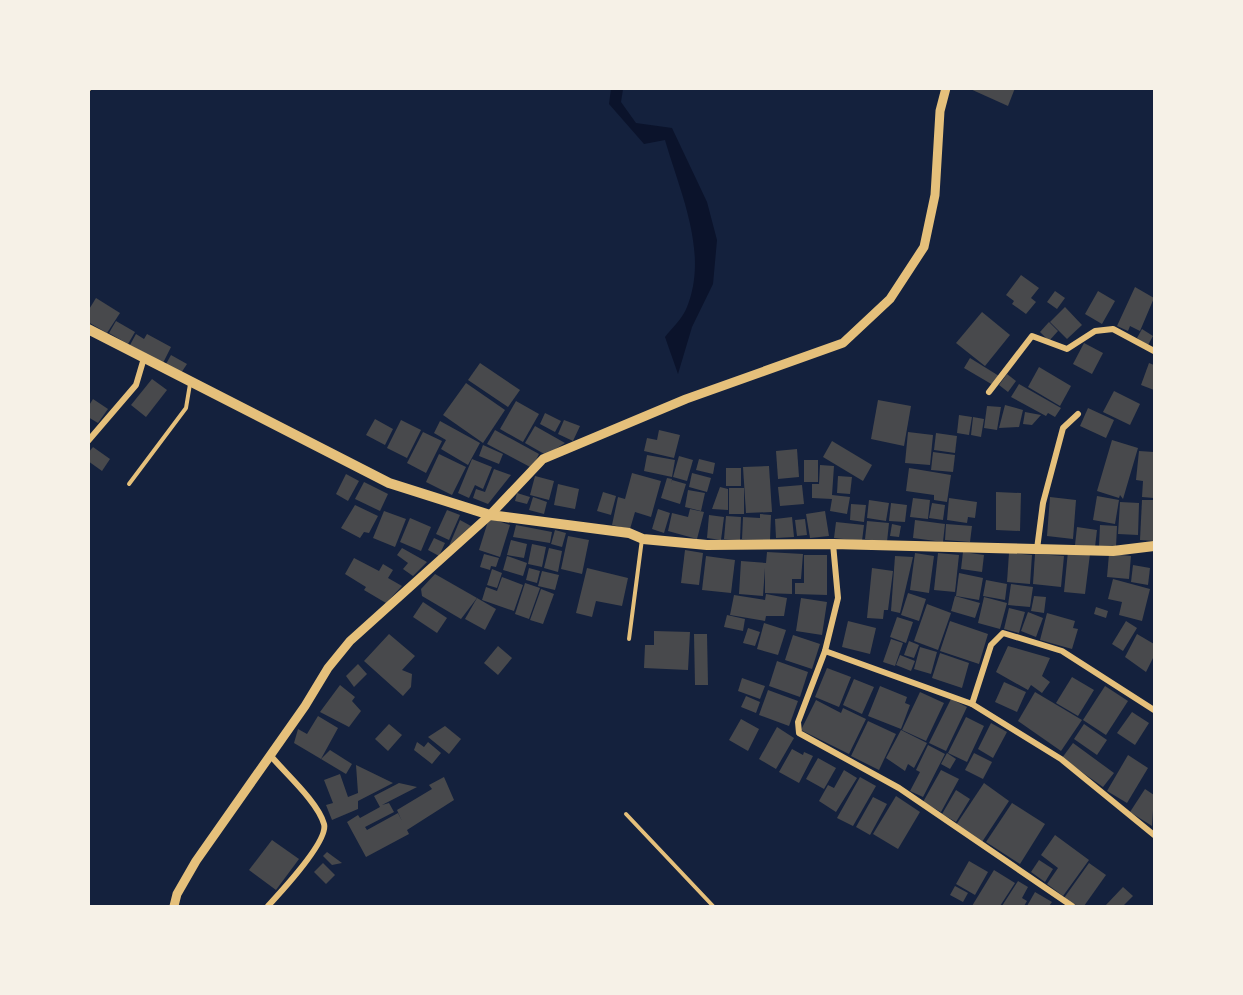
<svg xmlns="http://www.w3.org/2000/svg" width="1243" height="995" font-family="'Roboto Condensed',sans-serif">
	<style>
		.water { fill: #0b132b }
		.building { fill: #48494c }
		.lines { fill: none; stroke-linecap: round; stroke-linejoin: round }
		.service { stroke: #e5c07b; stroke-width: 4 }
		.minor { stroke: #e5c07b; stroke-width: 6 }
		.tertiary { stroke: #e5c07b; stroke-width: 9 }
		.secondary { stroke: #e5c07b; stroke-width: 10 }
	</style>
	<rect width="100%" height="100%" fill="#14213d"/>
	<path class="water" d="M611,89H623L621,102L636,123L672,128L707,202L717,240L713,284L692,327L678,374L665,337C672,328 683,318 687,307C709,253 680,192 665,140L644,144L609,104Z"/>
	<g class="building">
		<path d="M968,88H1015L1008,106Z"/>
		<path d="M1021,275L1039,288L1031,298L1036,302L1026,314L1012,304L1014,301L1006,295Z"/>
		<path d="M1135,287L1154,298L1140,331L1130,326L1128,331L1117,326Z"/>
		<path d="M1055,291L1065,298L1057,309L1047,302Z"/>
		<path d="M1098,291L1115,301L1102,324L1085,314Z"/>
		<path d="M96,298L120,313L107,333L88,322V311Z"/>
		<path d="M1065,307L1082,325L1067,339L1050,322Z"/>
		<path d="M982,312L1010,335L985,366L956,343Z"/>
		<path d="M116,321L135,332L128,344L109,333Z"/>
		<path d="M1049,322L1058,331L1049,341L1040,332Z"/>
		<path d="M1142,329L1153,336L1148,345L1137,338Z"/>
		<path d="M136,334L144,339L147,334L171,347L163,363L130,345Z"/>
		<path d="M1084,343L1103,353L1092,374L1073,364Z"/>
		<path d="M171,355L187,364L181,373L166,364Z"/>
		<path d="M970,358L999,376L993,385L964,368Z"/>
		<path d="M480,363L520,390L508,407L468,380Z"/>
		<path d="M1149,363L1154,365V390L1141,385Z"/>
		<path d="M1039,367L1071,386L1060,406L1028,387Z"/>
		<path d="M1007,374L1016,381L1008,392L999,385Z"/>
		<path d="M152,379L167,390L146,417L131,405Z"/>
		<path d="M466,383L505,410L483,443L443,415Z"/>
		<path d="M1019,384L1061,408L1055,417L1048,413L1046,416L1011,397Z"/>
		<path d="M1114,391L1140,404L1130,425L1103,412Z"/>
		<path d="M93,399L108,409L98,423L88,417V407Z"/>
		<path d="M878,400L911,406L904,446L871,439Z"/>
		<path d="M516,401L539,414L523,442L500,429Z"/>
		<path d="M1005,405L1023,410L1019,427L999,428Z"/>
		<path d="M987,406L1001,407L997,430L984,428Z"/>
		<path d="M1088,408L1114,420L1106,438L1080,426Z"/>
		<path d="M1025,412L1041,415L1032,425L1023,424Z"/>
		<path d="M545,413L561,421L555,432L540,424Z"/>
		<path d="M959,415L972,417L969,435L957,433Z"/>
		<path d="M973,417L984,419L981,437L971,435Z"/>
		<path d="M375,419L393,429L385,445L366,435Z"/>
		<path d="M401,420L421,430L407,458L387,448Z"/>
		<path d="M564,420L580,426L573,441L558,434Z"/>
		<path d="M440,421L480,443L468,465L441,449L446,440L434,433Z"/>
		<path d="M535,426L565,443L546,455L525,443Z"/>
		<path d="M495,430L539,454L532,468L487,444Z"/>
		<path d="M659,430L680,435L674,458L644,451L647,438L657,440Z"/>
		<path d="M423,432L442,441L426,473L407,463Z"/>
		<path d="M908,432L933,435L930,465L905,463Z"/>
		<path d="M936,433L957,436L955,453L934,450Z"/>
		<path d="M1112,440L1138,448L1123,499L1120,495L1119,498L1097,491Z"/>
		<path d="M832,441L872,465L863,481L823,457Z"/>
		<path d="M483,445L503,454L499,464L479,456Z"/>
		<path d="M93,447L110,459L102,471L88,461V453Z"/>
		<path d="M797,449L799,477L778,479L776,451Z"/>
		<path d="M1139,451L1154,452V498L1142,497L1143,481L1136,480Z"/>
		<path d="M933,452L955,455L953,472L931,470Z"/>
		<path d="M439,454L466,467L452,495L426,482Z"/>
		<path d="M647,455L675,460L672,477L644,471Z"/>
		<path d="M679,456L693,460L687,481L673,477Z"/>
		<path d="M472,459L492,467L483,489L475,485L469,498L458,493Z"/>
		<path d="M699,459L715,463L713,474L696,470Z"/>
		<rect x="804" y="460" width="14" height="22"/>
		<path d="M820,465L834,466L832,495L850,497L847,514L830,511L832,499L812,498V484H819Z"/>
		<path d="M769,466L772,512L746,513L743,467Z"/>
		<rect x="726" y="468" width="15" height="18"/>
		<path d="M909,468L951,475L947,502L934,500V495L906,491Z"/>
		<path d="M494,469L511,475L488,504L473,498L476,489L485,492Z"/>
		<path d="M632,473L661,481L651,517L635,512L630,529L612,525L618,497L625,499Z"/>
		<path d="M692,473L711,478L707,492L689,487Z"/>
		<path d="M346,474L359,481L348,501L336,494Z"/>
		<path d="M535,476L554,481L549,500L530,495Z"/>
		<path d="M838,476L852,477L850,494L837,493Z"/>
		<path d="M667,478L672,479L671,483L672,480L686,484L680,504L661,498Z"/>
		<path d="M364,482L388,494L380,511L355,499Z"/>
		<path d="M558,484L579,489L575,509L554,505Z"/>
		<path d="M802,485L804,504L780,506L778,487Z"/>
		<path d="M720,487L728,489V510L712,509Z"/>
		<rect x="729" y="488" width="15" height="26"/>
		<path d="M688,490L705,493L701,511L685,507Z"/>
		<path d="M603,492L616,496L611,515L597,511Z"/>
		<path d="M996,492L1021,493L1020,531L996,530Z"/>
		<path d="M517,493L530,497L527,504L515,501Z"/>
		<path d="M1097,496L1119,500L1115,524L1093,520Z"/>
		<path d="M533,497L547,502L544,514L529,510Z"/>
		<path d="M1050,497L1076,500L1073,539L1047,536Z"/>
		<path d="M913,498L930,500L928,519L910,517Z"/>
		<path d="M949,498L977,502L975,518L968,517L967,523L947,520Z"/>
		<path d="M869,500L889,503L886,521L867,518Z"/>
		<path d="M1142,500H1154V541L1140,540Z"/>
		<path d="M1120,502L1139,503L1138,535L1118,534Z"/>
		<path d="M891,503L907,505L905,522L889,521Z"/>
		<path d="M932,503L945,505L943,520L929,518Z"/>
		<path d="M851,504L866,505L864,522L850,520Z"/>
		<path d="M355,505L378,516L369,533L364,532L360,538L341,528Z"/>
		<path d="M658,509L670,513L664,533L652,529Z"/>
		<path d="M690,509L704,512L697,539L668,531L672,513L688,517Z"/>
		<path d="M447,510L460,515L449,540L436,534Z"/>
		<path d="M384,511L406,519L395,547L373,538Z"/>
		<path d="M825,511L829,536L810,538L806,514Z"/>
		<path d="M760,514L771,515L770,540L742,539L743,517L760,518Z"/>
		<path d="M709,515L724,517L721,540L707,538Z"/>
		<path d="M726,516L741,517L740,540L724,539Z"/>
		<path d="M792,517L794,537L776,538L775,519Z"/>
		<path d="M410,518L431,527L421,551L400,542Z"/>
		<path d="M489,518L510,525L500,557L479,550Z"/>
		<path d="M805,519L807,535L797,536L795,520Z"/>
		<path d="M460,520L471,526L449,546Z"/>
		<path d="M915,520L945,524L943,542L913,538Z"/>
		<path d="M867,521L889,523L887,542L865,539Z"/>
		<path d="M836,522L864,525L862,541L834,538Z"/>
		<path d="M892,524L901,526L899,537L890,536Z"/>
		<path d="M946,524L972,526L970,542L945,540Z"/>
		<path d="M516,525L552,532L550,543L513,537Z"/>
		<path d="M1100,525L1117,526L1116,547L1099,546Z"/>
		<path d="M1077,527L1097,530L1095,547L1075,545Z"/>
		<path d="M555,530L566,533L562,547L551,544Z"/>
		<path d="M568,536L589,540L582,574L561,569Z"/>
		<path d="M434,538L445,543L439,556L428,550Z"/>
		<path d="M511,540L527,544L524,558L507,555Z"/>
		<path d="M532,544L546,547L542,567L528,564Z"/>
		<path d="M402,548L427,562L413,576L403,569L408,563L397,555Z"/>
		<path d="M549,548L562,551L558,572L544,568Z"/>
		<path d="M685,550L703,553L699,585L681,583Z"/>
		<path d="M1068,551L1090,554L1085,594L1064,592Z"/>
		<path d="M767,552L803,554L801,579H792V594L765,593V568L763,596L739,594L741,561L766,563Z"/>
		<path d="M963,552L984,555L982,572L961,569Z"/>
		<path d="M915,553L934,556L929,593L910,590Z"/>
		<path d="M938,553L959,555L955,592L934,590Z"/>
		<path d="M1009,553L1032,555L1030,584L1007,582Z"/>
		<path d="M484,554L499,558L496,567L491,566L490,570L480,567Z"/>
		<path d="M1035,554L1064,556L1061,587L1033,584Z"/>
		<path d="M1109,554L1131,556L1129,579L1107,577Z"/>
		<path d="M804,555H827V595L795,594V583H804Z"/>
		<path d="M507,556L527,563L523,576L503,570Z"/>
		<path d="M706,556L735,560L731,593L702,590Z"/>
		<path d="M895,556L913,557L900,613L891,611Z"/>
		<path d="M354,558L379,571L383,564L393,570L388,578L402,586L386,603L364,590L366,587L345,574Z"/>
		<path d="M1133,565L1150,568L1148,585L1131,582Z"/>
		<path d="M529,568L540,571L537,583L526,580Z"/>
		<path d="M587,568L628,578L622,606L596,601L592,617L576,613Z"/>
		<path d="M872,568L893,571L888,610H884L883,619L867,618Z"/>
		<path d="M492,569L502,573L497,588L487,585Z"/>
		<path d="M542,571L559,575L555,590L538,586Z"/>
		<path d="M959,573L983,578L979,600L956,596Z"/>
		<path d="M435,574L477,598L461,619L422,596L421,589Z"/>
		<path d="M502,577L523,585L514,611L482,600L486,587L497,591Z"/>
		<path d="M1113,579L1150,589L1142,621L1119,615L1122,602L1108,599Z"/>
		<path d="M986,580L1007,584L1005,600L983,596Z"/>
		<path d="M525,583L540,588L529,619L515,614Z"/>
		<path d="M1011,584L1033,587L1030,607L1008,605Z"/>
		<path d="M541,589L554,594L543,624L530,620Z"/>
		<path d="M908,593L926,599L919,621L901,615Z"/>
		<path d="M766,594L787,598L784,616H766L765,621L730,615L734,595L765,600Z"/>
		<path d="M955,596L980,603L975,618L951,611Z"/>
		<path d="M1034,596L1046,597L1044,613L1031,611Z"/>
		<path d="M984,597L1007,603L1000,629L978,623Z"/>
		<path d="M477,598L496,609L485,630L465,619Z"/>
		<path d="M801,598L827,602L822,635L796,631Z"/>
		<path d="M423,602L447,618L437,633L413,617Z"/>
		<path d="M927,604L951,613L938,650L914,641Z"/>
		<path d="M1096,607L1108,611L1106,618L1094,614Z"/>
		<path d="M1009,608L1025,612L1019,633L1004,629Z"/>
		<path d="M1028,612L1043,618L1036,637L1021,631Z"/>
		<path d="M1047,613L1075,621L1073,628L1078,629L1072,649L1040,640Z"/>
		<path d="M727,615L745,619L743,631L724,627Z"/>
		<path d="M897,617L913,622L906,643L890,637Z"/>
		<path d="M848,621L876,628L870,654L842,647Z"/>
		<path d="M950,621L988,634L979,664L940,651Z"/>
		<path d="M1126,621L1137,628L1123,651L1112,644Z"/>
		<path d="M764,623L786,630L778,655L757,649Z"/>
		<path d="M748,628L760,632L755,646L743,643Z"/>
		<path d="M654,631L690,632L688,670L644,668L645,645H654Z"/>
		<path d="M389,634L415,656L402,670L412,674L411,687L403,696L364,661Z"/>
		<path d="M694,634H707L708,685H695Z"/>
		<path d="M1137,634L1154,644V656L1146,672L1125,657Z"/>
		<path d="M793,635L820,644L812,669L785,660Z"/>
		<path d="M891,639L903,643L895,666L883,662Z"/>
		<path d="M909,641L919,645L914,658L904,655Z"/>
		<path d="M498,646L512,658L498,675L484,663Z"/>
		<path d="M1008,646L1050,658L1042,676L1050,682L1042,693L1031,685L1028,690L996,672Z"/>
		<path d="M920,647L937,652L931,674L914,669Z"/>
		<path d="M940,653L969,663L962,688L932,678Z"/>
		<path d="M900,655L915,661L911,671L896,665Z"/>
		<path d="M777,661L808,672L800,697L769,686Z"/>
		<path d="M358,664L367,674L354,687L346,676Z"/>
		<path d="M827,668L851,677L839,707L815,697Z"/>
		<path d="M1072,677L1094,690L1078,716L1056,703Z"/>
		<path d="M742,678L765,686L760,699L738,691Z"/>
		<path d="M854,679L874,687L862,714L843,705Z"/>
		<path d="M1004,682L1026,692L1017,712L995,702Z"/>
		<path d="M340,685L355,697L352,701L361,711L349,727L320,712Z"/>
		<path d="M880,686L907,697L905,703L910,705L901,729L868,716Z"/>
		<path d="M1105,686L1128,701L1106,735L1083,720Z"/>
		<path d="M768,690L798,701L789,726L759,715Z"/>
		<path d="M920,692L944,703L926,741L902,730Z"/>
		<path d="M1035,692L1082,720L1061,751L1018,721Z"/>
		<path d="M746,696L760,702L756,713L741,707Z"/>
		<path d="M951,699L967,707L946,751L929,743Z"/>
		<path d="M816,700L841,713L843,708L866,719L849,754L801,730Z"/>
		<path d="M1132,712L1149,723L1135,745L1117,733Z"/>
		<path d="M318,716L338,728L321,759L294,743L298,729L307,734Z"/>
		<path d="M966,717L984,726L967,762L948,753Z"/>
		<path d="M741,719L759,729L748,751L729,740Z"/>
		<path d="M868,721L896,734L879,770L851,756Z"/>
		<path d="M991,723L1007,732L993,758L978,749Z"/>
		<path d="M389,724L402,735L388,751L375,739Z"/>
		<path d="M1084,724L1107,740L1097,755L1074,739Z"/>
		<path d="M445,726L461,739L449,754L428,737Z"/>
		<path d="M777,727L794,738L776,769L759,759Z"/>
		<path d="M901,730L927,743L914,768L908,764L905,771L886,758Z"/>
		<path d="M417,742L424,747L428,742L441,753L432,764L414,750Z"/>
		<path d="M1073,743L1114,773L1103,787L1062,758Z"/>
		<path d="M928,745L945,754L923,797L910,791L920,772L916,770Z"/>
		<path d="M792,749L803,755L804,752L813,756L799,783L779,772Z"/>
		<path d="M330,750L352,764L346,774L321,759Z"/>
		<path d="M947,753L956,759L950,769L941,764Z"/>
		<path d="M974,753L992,762L983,779L965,770Z"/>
		<path d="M1128,755L1148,768L1127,803L1107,791Z"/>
		<path d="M818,758L836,768L824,789L806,779Z"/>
		<path d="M356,765L393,783L358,801V809L332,820L326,805L333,803L324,780L340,774L348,797L358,793Z"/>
		<path d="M844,770L857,778L836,812L819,801L828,785L834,788Z"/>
		<path d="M941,770L959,779L941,812L923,802Z"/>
		<path d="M444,777L454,800L407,830L409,834L366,857L347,822L358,815L360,818L380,807L374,796L399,783L417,787L382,805L389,803L394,812L365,827L367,830L398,813L402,821L397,810L432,789L429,785Z"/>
		<path d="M860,777L876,786L853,826L837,818Z"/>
		<path d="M984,783L1009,801L982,842L956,825Z"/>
		<path d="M1145,789L1154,795L1152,826L1130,812Z"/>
		<path d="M956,790L970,799L956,822L942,814Z"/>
		<path d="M896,796L920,812L898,849L873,834Z"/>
		<path d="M873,797L887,804L870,835L856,827Z"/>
		<path d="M1012,803L1045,824L1020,864L986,842Z"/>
		<path d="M1055,835L1089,860L1063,896L1047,884L1058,868L1041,855Z"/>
		<path d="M272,840L299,859L276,890L249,870Z"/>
		<path d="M327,852L342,863L332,865L323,856Z"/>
		<path d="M1039,860L1053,869L1045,882L1031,872Z"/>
		<path d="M969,861L988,872L975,895L956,884Z"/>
		<path d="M323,863L335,875L326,884L314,872Z"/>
		<path d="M1089,863L1106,875L1084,906H1076L1064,898Z"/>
		<path d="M994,870L1015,883L1000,906H972Z"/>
		<path d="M1018,881L1028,887L1022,898L1027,901L1024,906H1002Z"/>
		<path d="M955,886L968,893L963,902L950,895Z"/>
		<path d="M1123,887L1133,896L1123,906H1105Z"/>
		<path d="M1035,892L1052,902L1049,906H1027Z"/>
	</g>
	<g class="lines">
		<g class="service">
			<path d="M129,484L186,408L190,384"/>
			<path d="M629,639L642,539"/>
			<path d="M626,814L713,906"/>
		</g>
		<g class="minor">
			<path d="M88,89L89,88"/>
			<path d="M989,392L1032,336L1067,349L1095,331L1113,329L1154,351"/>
			<path d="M88,441L136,385L144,358"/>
			<path d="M833,544L838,598L825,651L798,722L799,733L899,788L1072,906"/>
			<path d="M1037,549L1043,503L1063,428L1078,414"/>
			<path d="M825,651L972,704L1061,759L1154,835"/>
			<path d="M972,704L991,645L1003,633L1062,651L1154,710"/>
			<path d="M268,906C280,893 329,841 324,824C318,802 285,773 270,755"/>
		</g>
		<path class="tertiary" d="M174,906L177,894L196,861L305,706L328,668L350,641L490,515L543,459L686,399L843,343L890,299L924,247L935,195L940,111L946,88"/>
		<path class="secondary" d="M88,329L389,483L490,515L629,533L643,539L707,545L833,544L1113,551L1154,546"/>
	</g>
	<rect width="1243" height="995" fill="none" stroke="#f6f1e7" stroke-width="180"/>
</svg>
